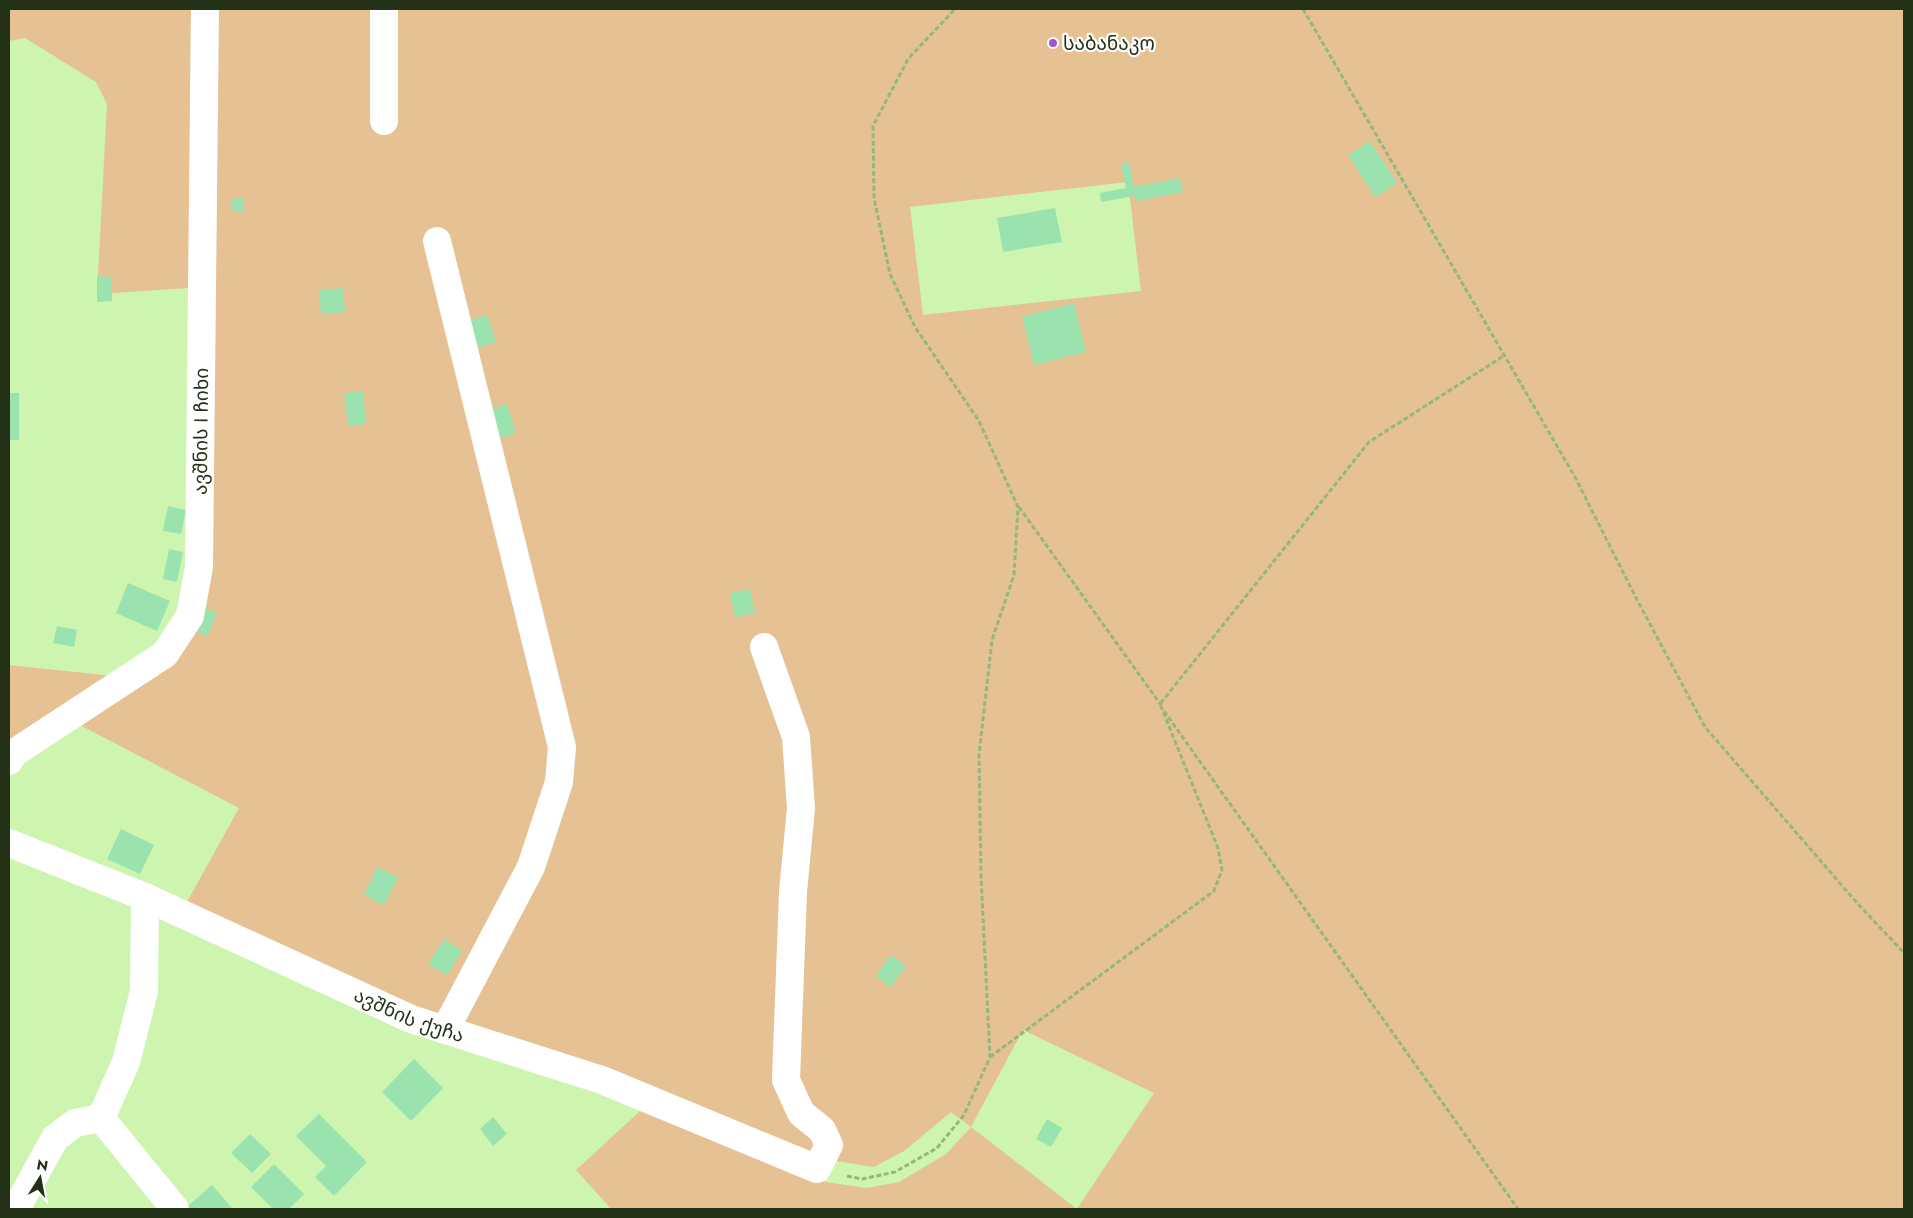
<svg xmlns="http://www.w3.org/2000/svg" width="1913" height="1218" font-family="Jost,'Noto Sans Georgian',sans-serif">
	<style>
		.green { fill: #e6c193; fill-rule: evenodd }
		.building { fill: #9be3ae }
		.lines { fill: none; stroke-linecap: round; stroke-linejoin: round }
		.path { stroke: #96b67f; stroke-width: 3; stroke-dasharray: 5 2.5; stroke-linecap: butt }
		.minor { stroke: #fff; stroke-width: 28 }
		.poi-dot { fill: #a056c8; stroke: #fff; stroke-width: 2 }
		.labels { text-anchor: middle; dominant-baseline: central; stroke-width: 4.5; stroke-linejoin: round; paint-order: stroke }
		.poi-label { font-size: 19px; fill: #233217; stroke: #fff; text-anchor: start }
		.street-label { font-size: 19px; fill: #233217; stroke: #fff }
	</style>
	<rect width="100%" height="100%" fill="#cdf5b0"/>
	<g class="green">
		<path d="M9,9H191L189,288L97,294L107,104L96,82L25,38L9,41Z"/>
		<path d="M215,9H1904V1209H611L576,1170L640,1111L826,1182L867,1188L899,1182L946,1154L971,1127L951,1112L904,1151L874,1167L818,1158L418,1010L187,902L239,808L76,723L203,612ZM1128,182L1141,291L923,315L910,207ZM1023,1030L1154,1093L1077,1209L971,1127Z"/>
		<path d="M9,665L113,676L9,747Z"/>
	</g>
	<g class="building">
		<path d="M1370,141L1397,183L1375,197L1348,155Z"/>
		<path d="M1129,162L1134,187L1180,178L1183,192L1136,201L1135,196L1101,202L1100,193L1126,188L1121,164Z"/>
		<path d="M243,198V212L231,211V199Z"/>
		<path d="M1055,208L1062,242L1003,252L997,218Z"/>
		<path d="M97,276L112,277V301L97,302Z"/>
		<path d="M343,288L345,312L321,314L319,290Z"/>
		<path d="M1074,303L1086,352L1034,365L1022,317Z"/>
		<path d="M487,315L496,342L478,348L470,320Z"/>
		<path d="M363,391L366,424L348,426L344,393Z"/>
		<rect x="9" y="393" width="10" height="47"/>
		<path d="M507,404L516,433L497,439L488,410Z"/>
		<path d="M168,506L186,510L181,534L163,531Z"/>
		<path d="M169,549L183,552L177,582L163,579Z"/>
		<path d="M128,583L170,601L157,631L116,613Z"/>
		<path d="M750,589L755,613L735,617L730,593Z"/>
		<path d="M205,608L217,613L207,636L195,631Z"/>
		<path d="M57,626L77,630L74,647L53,643Z"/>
		<path d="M121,829L154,845L140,874L107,859Z"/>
		<path d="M377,867L398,877L384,905L364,895Z"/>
		<path d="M444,939L462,951L447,975L428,964Z"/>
		<path d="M891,955L906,966L891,987L876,976Z"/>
		<path d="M414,1059L443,1088L411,1121L382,1092Z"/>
		<path d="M319,1114L367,1162L334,1196L315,1177L326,1166L296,1136Z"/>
		<path d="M493,1117L507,1134L493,1146L480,1129Z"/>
		<path d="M1047,1119L1062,1128L1051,1147L1036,1139Z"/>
		<path d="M250,1134L271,1154L252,1173L231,1153Z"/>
		<path d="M274,1164L304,1194L289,1209H273L251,1187Z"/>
		<path d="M212,1185L233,1209H189L187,1207Z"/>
	</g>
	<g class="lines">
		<g class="path">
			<path d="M1303,9L1575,477L1635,596L1705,727L1857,903L1904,953"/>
			<path d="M1019,507L1161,705"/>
			<path d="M1164,711L1518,1209"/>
			<path d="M990,1057L1214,891L1222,870L1218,848L1160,704L1369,442L1505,355"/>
			<path d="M847,1176L862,1179L895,1172L937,1148L964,1115L990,1057L981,876L979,754L992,640L1014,575L1018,507L979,421L915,327L890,274L874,198L873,126L908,59L955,9"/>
		</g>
		<g class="minor">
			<path d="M384,121V9"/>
			<path d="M437,241L562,747L559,782L531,867L445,1030"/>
			<path id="s1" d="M9,761L14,753L165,654L190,616L199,567L205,9"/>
			<path id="s2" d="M9,843L145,897L411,1019L602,1080L817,1169L829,1145L822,1130L801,1113L786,1080L793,892L801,808L796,737L764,647"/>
			<path d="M101,1118L126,1062L144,991L145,897"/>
			<path d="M101,1118L175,1209"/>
			<path d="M16,1209L55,1138L75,1123L101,1118"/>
		</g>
	</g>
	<circle class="poi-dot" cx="1053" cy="43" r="5"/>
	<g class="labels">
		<g class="poi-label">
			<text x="1063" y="43">საბანაკო</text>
		</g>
		<g class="street-label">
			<text stroke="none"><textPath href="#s1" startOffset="421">ავშნის I ჩიხი</textPath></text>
			<text stroke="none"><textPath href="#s2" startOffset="436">ავშნის ქუჩა</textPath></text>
		</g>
	</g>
	<rect width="1913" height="1218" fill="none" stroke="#233217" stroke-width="20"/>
	<g transform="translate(40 1178) rotate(11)" stroke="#ffffff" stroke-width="4" paint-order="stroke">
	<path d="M0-4L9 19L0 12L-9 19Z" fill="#233217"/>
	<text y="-8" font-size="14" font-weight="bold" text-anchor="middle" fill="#233217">N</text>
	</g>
</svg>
